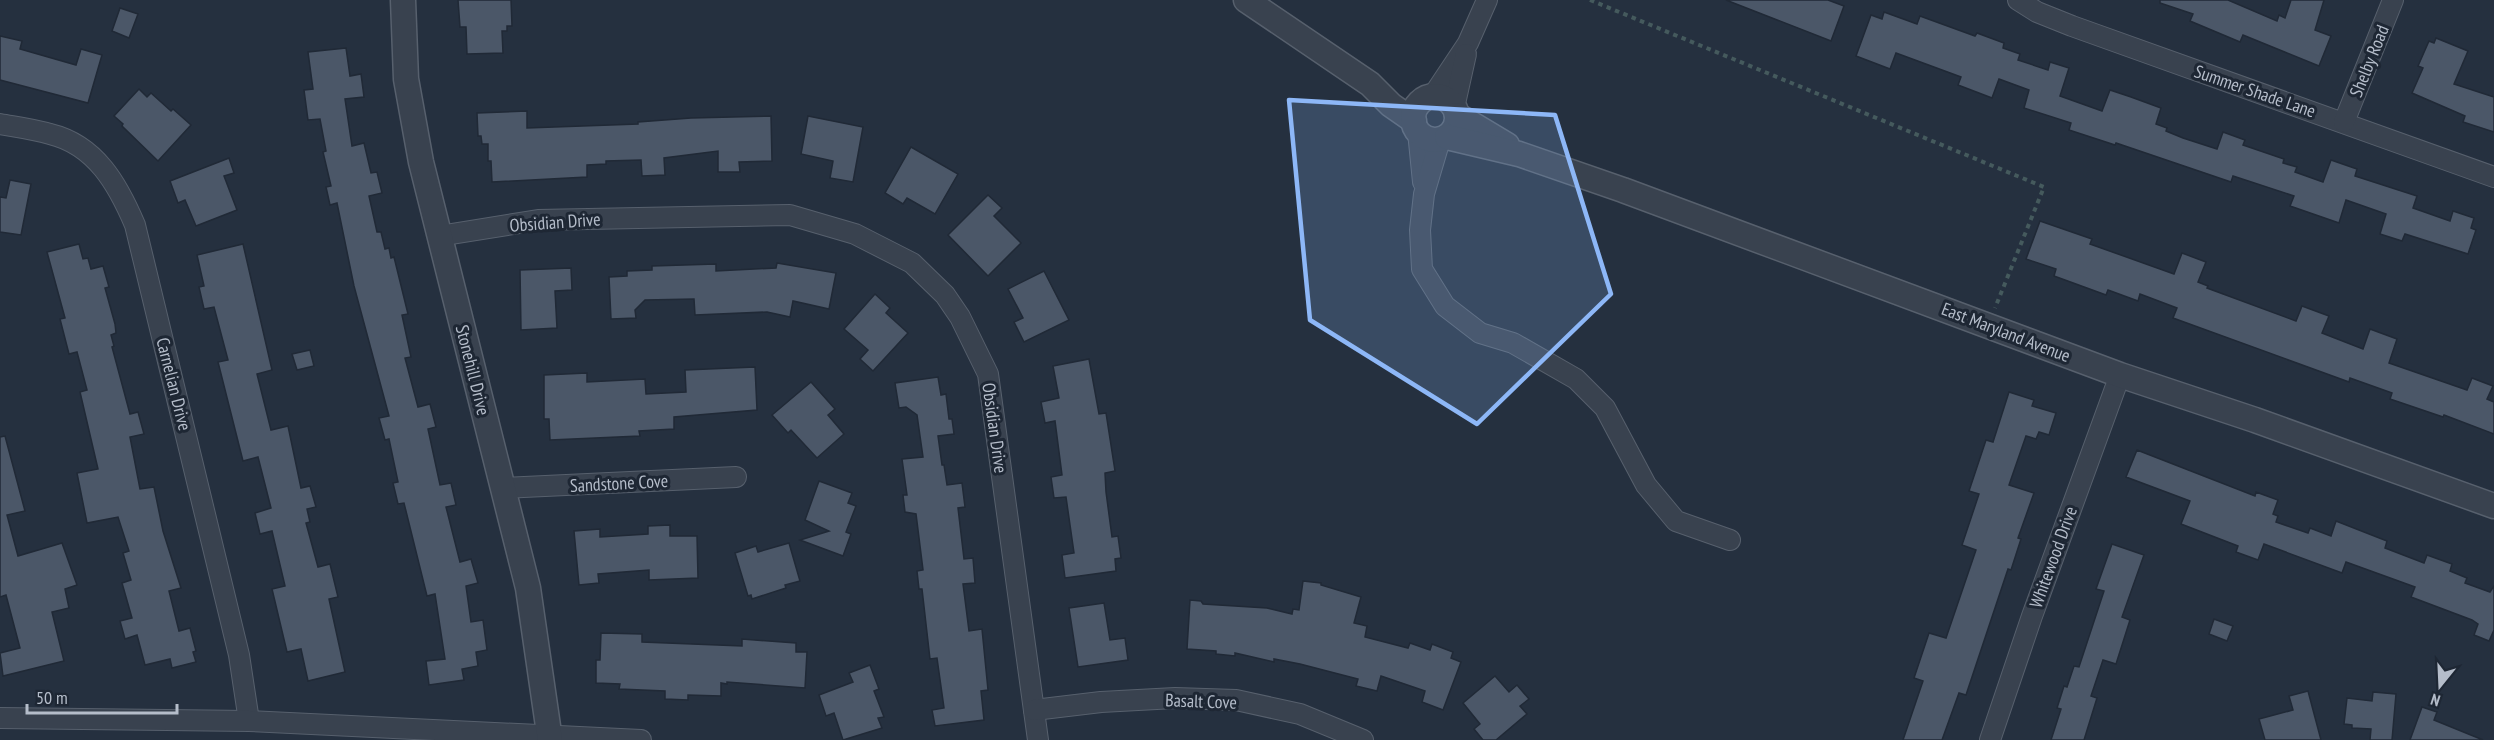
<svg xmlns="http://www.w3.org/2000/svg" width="2494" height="740" font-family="'PT Sans Narrow',sans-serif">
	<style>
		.building { fill: #4b5768; stroke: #202936; stroke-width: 1.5 }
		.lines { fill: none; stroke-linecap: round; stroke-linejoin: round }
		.minor-casing { stroke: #57606d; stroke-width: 22 }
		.tertiary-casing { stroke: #57606d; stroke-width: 27 }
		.path { stroke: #455a5d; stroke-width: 4; stroke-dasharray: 4.5 4.5; stroke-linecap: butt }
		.minor { stroke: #39424f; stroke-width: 20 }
		.tertiary { stroke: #39424f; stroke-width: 24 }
		.marked { fill: #8db7f7; fill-opacity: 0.2; stroke: #8db7f7; stroke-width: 4.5; stroke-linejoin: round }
		.labels { text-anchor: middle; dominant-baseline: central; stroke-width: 6; stroke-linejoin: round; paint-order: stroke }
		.street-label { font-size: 18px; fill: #b5bdca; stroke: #1e2734 }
	</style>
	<rect width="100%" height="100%" fill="#25303f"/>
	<g class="building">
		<path d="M458,0H511L512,26H507V31H502L503,53L467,54L466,27H460Z"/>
		<path d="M1726,0H1828L1844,6L1831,41Z"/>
		<path d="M2160,0H2228L2277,21L2279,15L2285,18L2291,0H2324L2315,30L2331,36L2319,66L2243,35L2240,42L2190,21L2193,14L2160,3Z"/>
		<path d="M120,8L138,14L129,38L112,31Z"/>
		<path d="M1884,12L1917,24L1920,16L1975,36L1977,33L2004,43L2003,48L2020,54L2018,60L2048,70L2050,62L2069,68L2060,96L2102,111L2110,90L2131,97L2161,108L2156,124L2167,128L2166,131L2183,138L2217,149L2223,132L2245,140L2243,145L2284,159L2283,163L2297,167L2295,172L2323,182L2331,160L2357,169L2355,176L2417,196L2413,208L2450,221L2453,211L2474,218L2471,228L2476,230L2468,254L2405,234L2402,241L2380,234L2386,214L2346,200L2339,223L2290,206L2294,196L2233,176L2231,182L2116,143L2115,145L2069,130L2071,123L2024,108L2029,90L1999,79L1992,98L1958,85L1961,77L1896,53L1890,69L1856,56L1871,15L1882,19Z"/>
		<path d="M0,36L22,41L20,49L76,65L81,49L102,55L88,103L0,80Z"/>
		<path d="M2436,38L2468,51L2454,84L2494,97V132L2463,122L2465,116L2412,93L2423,68L2418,66L2429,41L2434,43Z"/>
		<path d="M346,48L350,76L361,74L364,97L345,99L352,146L364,143L371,173L377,172L382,193L369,196L377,232H381L385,249L389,248L391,258L394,257L408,314L402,315L411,357L405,358L418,407L430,404L436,427L428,429L440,485L451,483L456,505L446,507L460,562L471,559L478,583L466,586L471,622L483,620L487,650L476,652L478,666L462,669L464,680L429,685L426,661L445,659L435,594L427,596L404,503L398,504L393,483L398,482L389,439L385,440L379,418L389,416L354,286L337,203L330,205L326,187L331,186L323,152L326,151L320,119L308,120L304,90L313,89L308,52Z"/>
		<path d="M139,89L147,97L151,93L171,111L173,109L191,125L158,161L122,126L123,124L114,116Z"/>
		<path d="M527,111V128L638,124V122L691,118L771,116L772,161L739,162L740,172H718V151L664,158L665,175L642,176L641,160L606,161V164L587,165V177L492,182L491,161H488V144H482L481,136H478L477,113Z"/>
		<path d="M808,116L863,127L853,182L830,178L833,161L801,154Z"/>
		<path d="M911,147L958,174L935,214L907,198L903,204L885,193Z"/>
		<path d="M229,158L234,173L224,176L237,210L196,226L185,200L178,203L170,181Z"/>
		<path d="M10,180L31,184L21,235L0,232V197L6,198Z"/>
		<path d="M988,195L1002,208L994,216L1021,243L988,276L948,235Z"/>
		<path d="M2040,221L2092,239L2090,244L2174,274L2182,253L2206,262L2198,282L2208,286L2207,288L2296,321L2302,306L2329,316L2322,333L2363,349L2370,329L2397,339L2389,363L2467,390L2472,378L2493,386L2487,399L2494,402V434L2444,415L2443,417L2390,399L2392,393L2350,378L2349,382L2173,318L2177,308L2140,294L2138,301L2108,290L2106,295L2054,276L2056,269L2026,259Z"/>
		<path d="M79,244L83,259L88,258L91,269L103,266L109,287L105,288L115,324L116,333L111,335L114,346L112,347L130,414L138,412L144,434L130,437L140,489L154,487L163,531L181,588L169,591L179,631L190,628L196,651L193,652L196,662L172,668L170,659L145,665L137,635L125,639L120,621L132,618L122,583L131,580L123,553L129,551L118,517L87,523L77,473L98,469L80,392L87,390L77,352L69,354L60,319L65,318L47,252Z"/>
		<path d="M243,244L272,370L257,374L271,430L288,426L301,488L310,486L316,507L307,509L310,522L306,523L318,567L330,564L338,597L329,599L345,672L308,681L301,649L287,652L272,589L285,586L272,531L260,534L255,513L271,508L258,457L243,461L218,362L228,360L214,307L204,309L199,287L204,286L197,255Z"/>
		<path d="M777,263L836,273L829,309L793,301L790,317L767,312L695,315L694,299L645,300L635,310L636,318L611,319L609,277L627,276V271L652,270V266L716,264V271L776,268Z"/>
		<path d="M571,268L572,290L555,291L557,328L521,330L520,270Z"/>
		<path d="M1044,271L1069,320L1024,342L1014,322L1023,318L1008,289Z"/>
		<path d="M875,294L890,308L886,313L908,333L873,371L860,359L868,350L844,329Z"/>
		<path d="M310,350L314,366L297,370L292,354Z"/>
		<path d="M1089,359L1099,414L1106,413L1115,471L1105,473L1106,492L1112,537L1118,536L1121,558L1115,559L1116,571L1065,578L1062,555L1074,553L1066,497L1054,498L1051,477L1062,475L1055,421L1045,423L1041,402L1059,398L1053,366Z"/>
		<path d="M755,367L757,410L674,417V429L639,431L640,436L550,440L549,419H544V375L587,373V382L645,379L646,394L686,392L685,370Z"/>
		<path d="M938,377L941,395L946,394L949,419H952L954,434L938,436L942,465H944L947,485L962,483L965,507L958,508L964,559L973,558L975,583L963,584L969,631L982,629L988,690L981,691L984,720L935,726L932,710L944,708L937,658L930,659L922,589H919L917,571L923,570L916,514L905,512L903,495H907L902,459L923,457L917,415L906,407L899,408L895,383Z"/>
		<path d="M811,382L835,409L828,415L844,434L817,458L791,430L788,433L772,415Z"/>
		<path d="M2009,392L2034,400L2032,406L2056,413L2049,435L2039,432L2036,439L2026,436L2009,485L2034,493L2018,538L2021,539L2011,570L2008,569L1966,695L1959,693L1942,740H1903L1923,681L1914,678L1929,633L1946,638L1976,550L1962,545L1979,494L1969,491L1986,440L1993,442Z"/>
		<path d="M5,436L25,511L7,515L18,556L62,543L77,585L65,589L69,608L52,612L64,661L3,676L0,653L20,648L6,595L0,597V437Z"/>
		<path d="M2137,450L2255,496L2256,492L2278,500L2273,514L2278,516L2276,522L2308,533L2310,528L2331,536L2336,521L2387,541L2385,548L2424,563L2427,555L2452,564L2450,571L2467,578L2465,583L2490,592L2494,586V630L2489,641L2474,635L2478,624L2472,620L2411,597L2415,587L2346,562L2342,573L2264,544L2258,560L2236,552L2238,546L2181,524L2190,501L2126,477Z"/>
		<path d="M819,481L852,493L848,503L856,506L846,532L851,534L843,556L800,540L829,531L805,520Z"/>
		<path d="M670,525V536H697L698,578L649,580V570L598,574L599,583L579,585L574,531L600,529V537L648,534V526Z"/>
		<path d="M789,543L800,581L785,585L786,588L752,599L751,595L748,596L735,553L756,546L758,552Z"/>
		<path d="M2112,544L2144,555L2122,617L2130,620L2116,664L2103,660L2091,696L2097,698L2084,740H2051L2061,709L2057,708L2064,686L2067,687L2074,666L2079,667L2104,591L2096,589Z"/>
		<path d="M1303,581L1321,583V585L1361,597L1354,623L1367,626L1365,637L1408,648L1410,643L1430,650L1432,644L1453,652L1451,658L1461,662L1443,710L1422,702L1425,691L1381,676L1377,691L1356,686L1358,679L1300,664L1274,659V662L1235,653V656L1216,654V651L1187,649L1190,600L1201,601L1203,604L1267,608L1292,614L1293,609L1299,610Z"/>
		<path d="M1104,603L1110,640L1125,638L1128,660L1078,667L1069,608Z"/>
		<path d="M2214,619L2233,626L2227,641L2209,634Z"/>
		<path d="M601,633L642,634V642L742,646V639L796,643V652H807L805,688L727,682V684L721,683V696L688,695V700L665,699V691L619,689L620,684L596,683V660H600Z"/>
		<path d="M870,665L879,689L874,691L884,717L878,718L882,728L843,740L834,713L826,716L819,695L853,682L849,673Z"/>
		<path d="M1495,676L1509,692L1517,685L1529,699L1520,706L1527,714L1496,740H1483L1474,729L1480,724L1463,703Z"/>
		<path d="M2308,691L2321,740H2265L2259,719L2293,710L2289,696Z"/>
		<path d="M2373,692L2396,694L2392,740H2370L2371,729L2352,728V725L2344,724L2347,698L2372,701Z"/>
		<path d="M2422,707L2437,712L2434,720L2483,740H2410Z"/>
	</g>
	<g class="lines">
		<defs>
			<g id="minor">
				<path d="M2018,0L2037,12L2072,26L2494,177"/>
				<path d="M1432,97L1468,43L1487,0"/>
				<path d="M1454,108L1466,54"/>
				<path d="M2344,122L2393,0"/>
				<path d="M0,124C17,127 34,129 50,134C96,145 118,185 135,225L239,655L249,721"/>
				<path d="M1418,132L1423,182"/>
				<path d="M1440,140L1424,194L1420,230L1422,269L1445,306L1480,333L1513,343L1576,379L1605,408L1646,485L1676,521L1730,540"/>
				<path d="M439,236L538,220L790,215L855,234L912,263L945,295L960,317L988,374L1038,740"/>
				<path d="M503,488L736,477"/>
				<path d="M1034,710L1101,702L1175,698L1236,700L1300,714L1363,740"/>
				<path d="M0,718L249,721L641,740"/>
				<path d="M1990,740L2032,616L2120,375"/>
			</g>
			<g id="tertiary">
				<path d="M403,0L406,79L421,162L528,588L550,740"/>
				<path d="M1246,0L1370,84L1391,105L1414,121"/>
				<circle cx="1435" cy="118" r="22"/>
				<path d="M1457,115L1507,145"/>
				<path d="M1447,137L1519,154L1623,190L2120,375L2255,420L2494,506"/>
			</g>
		</defs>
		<use href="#minor" class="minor-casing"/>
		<use href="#tertiary" class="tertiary-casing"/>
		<path class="path" d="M1590,0L2044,187L1995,308"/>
		<use href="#minor" class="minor"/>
		<use href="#tertiary" class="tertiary"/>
	</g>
	<path class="marked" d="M1289,100L1555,115L1611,294L1477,424L1310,320Z"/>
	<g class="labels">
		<g class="street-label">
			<text transform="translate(2369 61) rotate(-68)">Shelby Road</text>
			<text transform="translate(2255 91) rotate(19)">Summer Shade Lane</text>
			<text transform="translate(555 222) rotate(-4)">Obsidian Drive</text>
			<text transform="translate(2006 332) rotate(21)">East Maryland Avenue</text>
			<text transform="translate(473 370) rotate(76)">Stonehill Drive</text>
			<text transform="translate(174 384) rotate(76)">Carnelian Drive</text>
			<text transform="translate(995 428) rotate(82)">Obsidian Drive</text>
			<text transform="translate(619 483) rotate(-3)">Sandstone Cove</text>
			<text transform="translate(2053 557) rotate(-70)">Whitewood Drive</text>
			<text transform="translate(1201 701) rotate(2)">Basalt Cove</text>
		</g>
	</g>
	<g transform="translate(2440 686) rotate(198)" stroke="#1e2734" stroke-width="4.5" paint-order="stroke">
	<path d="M0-4.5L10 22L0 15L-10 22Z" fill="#b5bdca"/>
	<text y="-9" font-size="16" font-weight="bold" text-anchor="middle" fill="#b5bdca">N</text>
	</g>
	<path d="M27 704v9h150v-9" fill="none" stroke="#b5bdca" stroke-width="3"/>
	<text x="36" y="704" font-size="18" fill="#b5bdca" stroke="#1e2734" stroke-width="4.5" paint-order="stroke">50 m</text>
</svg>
